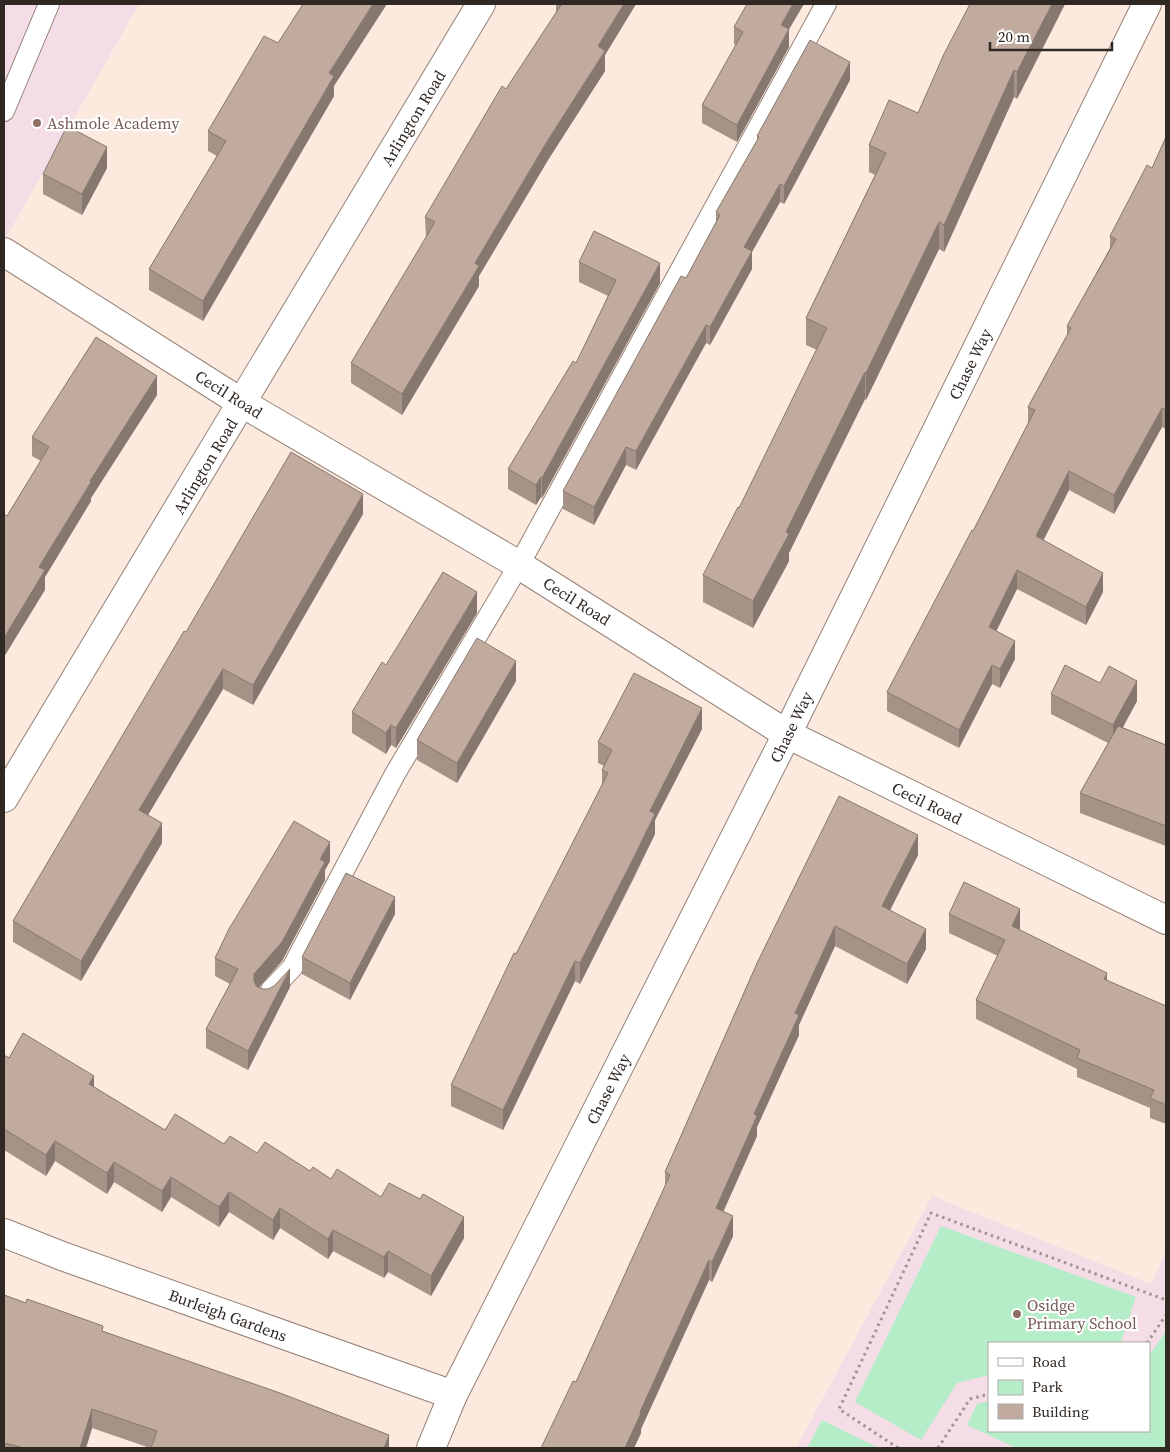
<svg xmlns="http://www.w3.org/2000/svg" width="1170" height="1452" font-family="'Source Serif 4',serif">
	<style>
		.education { fill: #f5dde7; fill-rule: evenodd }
		.green { fill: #b4edc8 }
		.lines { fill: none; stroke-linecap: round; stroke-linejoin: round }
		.lane-casing { stroke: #968275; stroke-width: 22 }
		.street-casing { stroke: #968275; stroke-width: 30 }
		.path { stroke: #a2948c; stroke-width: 3; stroke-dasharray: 2.5 4; stroke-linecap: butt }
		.lane { stroke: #fff; stroke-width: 20 }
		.street { stroke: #fff; stroke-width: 28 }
		.wall { fill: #a69388 }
		.shaded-wall { fill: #87786f }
		.building { fill: #c1ab9e; stroke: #87786f }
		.education-dot { fill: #8d6e63; stroke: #fff; stroke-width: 2 }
		.labels { text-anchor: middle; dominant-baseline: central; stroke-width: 4.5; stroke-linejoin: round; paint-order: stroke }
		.street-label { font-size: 16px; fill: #302823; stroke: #fff }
		.education-label { font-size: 16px; fill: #785e54; stroke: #fff; text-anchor: start }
	</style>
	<rect width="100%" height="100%" fill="#fdeadf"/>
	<g class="education">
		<path d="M4,4H139L4,241Z"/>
		<path d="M932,1196L1151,1284L1166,1251V1448H796ZM989,1343H1149V1431H989Z"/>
	</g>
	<g class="green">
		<path d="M941,1226L1136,1297L1121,1342L1114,1343H989V1375L957,1383L921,1440L855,1402Z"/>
		<path d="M1166,1331V1448H1016L967,1425L977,1404L989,1401V1431H1149V1356Z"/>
		<path d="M822,1420L879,1448H807Z"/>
	</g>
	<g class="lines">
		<defs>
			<g id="lane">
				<path d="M4,111L49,4"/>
				<path d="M271,990L292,968L395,774L519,565L826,4"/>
			</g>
			<g id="street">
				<path d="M4,252L242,403L519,565L787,734L1166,920"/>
				<path d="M4,798L481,4"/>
				<path d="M4,1233L62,1256L453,1395"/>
				<path d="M431,1448L453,1395L787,734L1147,4"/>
			</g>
		</defs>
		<use href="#lane" class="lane-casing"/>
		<use href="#street" class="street-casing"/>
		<g class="path">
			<path d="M1147,1343L1166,1315"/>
			<path d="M898,1448L839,1409L931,1213L1166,1300"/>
			<path d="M938,1448L970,1399L989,1394"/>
		</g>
		<use href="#lane" class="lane"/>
		<use href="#street" class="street"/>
	</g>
	<g class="wall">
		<path d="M556,4H636L605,55V71L548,160L479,276V286L402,415L351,383V363L426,238L425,217L506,89L556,14Z"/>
		<path d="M1065,4L1017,99L1014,97L944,252L939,249L866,400L865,399L789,553V561L753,628L703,602V575L739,508L817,350L806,345V318L875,175L869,172V145L918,113Z"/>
		<path d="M734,27L789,29V47L737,142L702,123V105L736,45L734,44Z"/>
		<path d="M850,80L784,204L780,202L752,252V269L710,345L706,343L636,470L626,465L594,525L563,509V491L686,278L716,222V212L757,140V136Z"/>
		<path d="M334,86V96L203,321L149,290V269L217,156L208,151V131Z"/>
		<path d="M1166,137V429L1162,427L1114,514L1069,490L1043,540L1103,592L1086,625L1017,589L996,631L1015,659L1000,688L992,684L959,748L887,711V692L973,531L1028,423V407L1067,335V326L1110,248V236L1152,168Z"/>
		<path d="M107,168L82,215L43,194V174Z"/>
		<path d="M579,262L660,283L542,498L541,497L536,505L508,489V469L576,363L608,296L579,282Z"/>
		<path d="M157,395L91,498V501L45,577V590L7,516L41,461L32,456V437Z"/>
		<path d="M363,514L253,705L223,689L148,815L162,843L81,981L13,942V921L186,632Z"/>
		<path d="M477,613L396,748L391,745L386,754L352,733V712L386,665Z"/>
		<path d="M516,681L457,783L417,760V740Z"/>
		<path d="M1100,683L1137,701L1122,727L1166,745V846L1080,813V793L1108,743L1051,714V694Z"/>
		<path d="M702,729L655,820V834L633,880L580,984L575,981L503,1130L451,1106V1085L602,785V770L604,766L598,763V742Z"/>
		<path d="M918,855L890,910L926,949L907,984L835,946L799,1025V1035L757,1127V1136L723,1212L733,1236L712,1282L709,1280L641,1429V1433L634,1448H541L576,1382L665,1186V1172L758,961Z"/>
		<path d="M330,861L325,870V880L282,961L259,987L262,989H268L290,987L248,1070L206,1048V1029L230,984L215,976V958Z"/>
		<path d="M395,914L350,1000L302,974V957Z"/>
		<path d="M949,914L1020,929V930L1107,981L1166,1006V1124L1150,1118V1108L1077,1077V1069L976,1019V1000L998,956L949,933Z"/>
		<path d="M4,1055L9,1058L94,1087L165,1130L224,1144L257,1153L310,1171L381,1197L464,1238L431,1296L388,1272L384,1278L333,1251L328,1259L280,1228L273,1240L229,1212L219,1227L171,1197L162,1212L114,1182L107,1194L55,1161L46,1176L4,1150Z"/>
		<path d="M4,1295L103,1331L389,1448H150L92,1428L86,1448H4Z"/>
	</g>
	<g class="shaded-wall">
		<path d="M373,4H387L334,86V96L203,321V301L329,73Z"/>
		<path d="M624,4H636L605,55V71L548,160L479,276V286L402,415V394L475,263L598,46Z"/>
		<path d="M793,4H804L781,43V25Z"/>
		<path d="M1052,4H1065L1017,99V72Z"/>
		<path d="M789,29V47L737,142V125Z"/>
		<path d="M850,62V80L784,204V186Z"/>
		<path d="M1014,70V97L944,252V225Z"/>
		<path d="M107,147V168L82,215V194Z"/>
		<path d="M780,184V202L752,252V269L710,345V327L744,247Z"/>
		<path d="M939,222V249L866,400V373Z"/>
		<path d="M660,263V283L542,498V478Z"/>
		<path d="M706,325V343L636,470V451Z"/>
		<path d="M865,372V399L789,553V561L753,628V601L786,532Z"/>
		<path d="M157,376V395L91,498V501L45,577V590L4,657V638L39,567L90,481Z"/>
		<path d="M1162,408V427L1114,514V495Z"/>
		<path d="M626,447V465L594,525V507Z"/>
		<path d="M1069,471V490L1036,555V536Z"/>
		<path d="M541,477V497L536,505V485Z"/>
		<path d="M363,494V514L253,705V685Z"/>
		<path d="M1017,570V589L989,646V627Z"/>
		<path d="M1103,573V592L1086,625V607Z"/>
		<path d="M477,592V613L396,748V728Z"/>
		<path d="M1015,641V659L1000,688V669Z"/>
		<path d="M516,661V681L457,783V763Z"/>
		<path d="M992,665V684L959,748V730Z"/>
		<path d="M223,669V689L139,830V810Z"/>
		<path d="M1137,681V701L1113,746V725Z"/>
		<path d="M702,708V729L655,820V834L580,984V963L650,811Z"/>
		<path d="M391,725V745L386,754V733Z"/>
		<path d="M162,823V843L81,981V961Z"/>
		<path d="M918,835V855L882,926V906Z"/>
		<path d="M330,842V861L325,870V880L282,961L254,993V974Z"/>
		<path d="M395,897V914L350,1000V983Z"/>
		<path d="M1020,909V929L1012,946V926Z"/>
		<path d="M835,926V946L799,1025V1035L757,1127V1136L716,1228V1208L795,1013Z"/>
		<path d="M926,929V949L907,984V964Z"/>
		<path d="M575,961V981L503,1130V1110Z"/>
		<path d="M290,969V987L248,1070V1051Z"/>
		<path d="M1107,973V992L1104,979Z"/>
		<path d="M94,1076V1097L89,1084Z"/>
		<path d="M55,1141V1161L46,1176V1155Z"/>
		<path d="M114,1162V1182L107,1194V1173Z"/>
		<path d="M171,1177V1197L162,1212V1191Z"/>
		<path d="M229,1192V1212L219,1227V1207Z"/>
		<path d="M280,1208V1228L273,1240V1220Z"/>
		<path d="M733,1216V1236L712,1282V1262Z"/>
		<path d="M464,1217V1238L431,1296V1276Z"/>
		<path d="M333,1230V1251L328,1259V1239Z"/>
		<path d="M388,1251V1272L384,1278V1257Z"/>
		<path d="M709,1260V1280L641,1429V1433L634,1448H625L640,1412Z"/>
		<path d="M92,1409V1428L86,1448H80Z"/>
		<path d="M389,1435V1448H384Z"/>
	</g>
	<g class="building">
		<path d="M303,4H373L329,73L334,76L203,301L149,269L226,141L208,131L264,36L278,43Z"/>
		<path d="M559,4H624L598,46L605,51L548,140L475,263L479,266L402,394L351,363L435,222L425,217L502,86L506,89L561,5Z"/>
		<path d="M747,4H793L781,25L789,29L737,125L702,105L743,32L734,27Z"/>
		<path d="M970,4H1052L1017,72L1014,70L944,225L939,222L866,373L865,372L786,532L789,534L753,601L703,575L738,507L739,508L827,328L806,318L886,153L869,145L889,100L918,113L944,54Z"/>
		<path d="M810,40L850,62L784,186L780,184L744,247L752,251L710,327L706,325L636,451L626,447L594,507L563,491L681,276L686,278L720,215L716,212L759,137L757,136Z"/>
		<path d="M67,126L107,147L82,194L43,174Z"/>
		<path d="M1166,137V410L1162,408L1114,495L1069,471L1036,536L1103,573L1086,607L1017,570L989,627L1015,641L1000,669L992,665L959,730L887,692L972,530L973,531L1035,410L1028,407L1071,328L1067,326L1116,239L1110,236L1147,165L1152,168Z"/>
		<path d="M594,231L660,263L542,478L541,477L536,485L508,469L573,361L576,363L616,280L579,262Z"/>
		<path d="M96,337L157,376L90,481L91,482L39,567L45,570L4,638V514L7,516L49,447L32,437Z"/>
		<path d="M291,452L363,494L253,685L223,669L139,810L162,823L81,961L13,921L184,631L186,632Z"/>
		<path d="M443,572L477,592L396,728L391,725L386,733L352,712L382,662L386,665Z"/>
		<path d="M477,638L516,661L457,763L417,740Z"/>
		<path d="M1065,665L1100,683L1109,666L1137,681L1113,725L1051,694Z"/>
		<path d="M634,673L702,708L650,811L655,814L633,859L580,963L575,961L503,1110L451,1085L514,953L516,954L608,773L602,770L612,750L598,742Z"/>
		<path d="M1118,726L1166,745V826L1080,793Z"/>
		<path d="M839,796L918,835L882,906L926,929L907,964L835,926L795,1013L799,1015L754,1114L757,1116L716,1208L733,1216L712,1262L709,1260L640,1412L641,1413L625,1448H541L573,1381L576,1382L670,1175L665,1172L758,961Z"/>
		<path d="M294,821L330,842L320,859L325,862L282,942L254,974V980L256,986L262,989H268L274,986L290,969L248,1051L206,1029L238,969L215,958L229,929Z"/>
		<path d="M346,873L395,897L350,983L302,957Z"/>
		<path d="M964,882L1020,909L1012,926L1107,973L1104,979L1166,1006V1105L1150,1098L1154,1090L1077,1058L1080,1050L976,1000L1005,940L949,914Z"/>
		<path d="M23,1033L94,1076L89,1084L165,1130L175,1114L224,1144L230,1136L257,1153L265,1142L310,1171L313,1167L331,1179L337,1169L381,1197L389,1183L420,1199L423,1194L464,1217L431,1276L388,1251L384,1257L333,1230L328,1239L280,1208L273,1220L229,1192L219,1207L171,1177L162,1191L114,1162L107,1173L55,1141L46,1155L4,1129V1055L9,1058Z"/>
		<path d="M4,1295L26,1303L27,1299L103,1326L102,1331L280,1393L389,1435L384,1448H151L157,1431L92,1409L80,1448H24L4,1443Z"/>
	</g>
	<g class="education-dot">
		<circle cx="37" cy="123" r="5"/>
		<circle cx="1017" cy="1314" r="5"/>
	</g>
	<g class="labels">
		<g class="street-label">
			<text transform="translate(413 118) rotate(-59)">Arlington Road</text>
			<text transform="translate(970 364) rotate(-64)">Chase Way</text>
			<text transform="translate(229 394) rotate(32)">Cecil Road</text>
			<text transform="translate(205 466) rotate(-59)">Arlington Road</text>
			<text transform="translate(577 601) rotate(32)">Cecil Road</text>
			<text transform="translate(791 727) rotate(-64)">Chase Way</text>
			<text transform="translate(927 803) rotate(26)">Cecil Road</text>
			<text transform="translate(608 1089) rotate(-63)">Chase Way</text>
			<text transform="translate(228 1315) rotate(20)">Burleigh Gardens</text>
		</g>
		<g class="education-label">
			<text x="47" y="123">Ashmole Academy</text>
			<text x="1027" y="1305">Osidge<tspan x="1027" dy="18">Primary School</tspan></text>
		</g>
	</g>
	<rect width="1170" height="1452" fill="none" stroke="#302823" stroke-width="10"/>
	<rect x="988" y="1342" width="162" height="90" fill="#ffffff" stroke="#aca9a7"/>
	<rect x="998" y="1358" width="25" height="8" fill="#ffffff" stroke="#aca9a7"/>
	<text x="1032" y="1367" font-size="15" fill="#302823">Road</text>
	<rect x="998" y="1380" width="25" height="15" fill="#b4edc8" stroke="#aca9a7"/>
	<text x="1032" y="1392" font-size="15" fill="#302823">Park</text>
	<rect x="998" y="1404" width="25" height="15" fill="#c1ab9e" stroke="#aca9a7"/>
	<text x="1032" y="1417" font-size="15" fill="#302823">Building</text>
	<path d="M990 42v8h122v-8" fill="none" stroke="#302823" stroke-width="2.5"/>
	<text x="998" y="42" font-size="15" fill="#302823" stroke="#ffffff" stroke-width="4" paint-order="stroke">20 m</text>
</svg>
